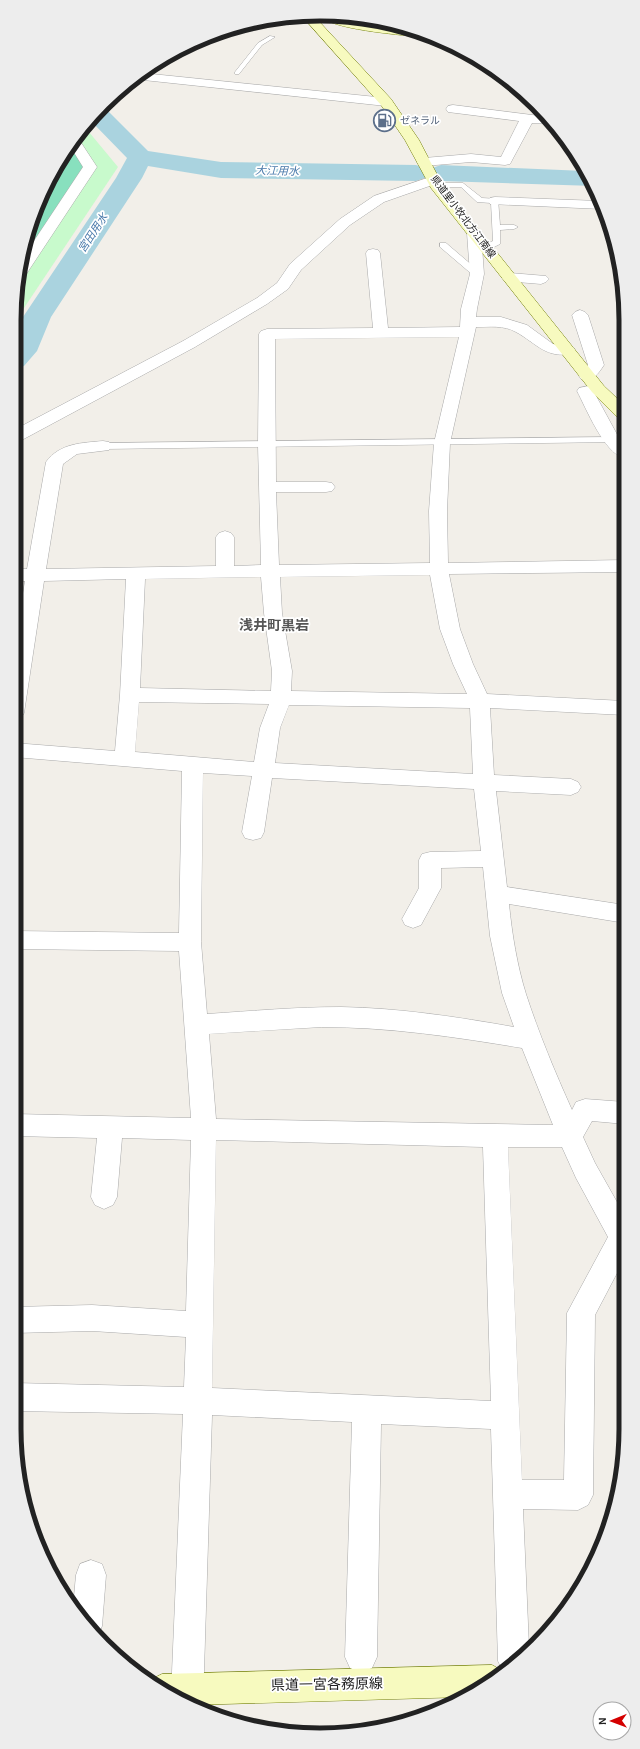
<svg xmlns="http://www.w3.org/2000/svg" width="640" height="1749" font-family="'Alegreya Sans','Noto Sans JP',sans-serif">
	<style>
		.park { fill: #c8facc }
		.pitch { fill: #88e0be }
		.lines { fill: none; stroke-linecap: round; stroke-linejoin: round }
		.river { fill: #aad3df; fill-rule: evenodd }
		.service-casing { stroke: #a9a9a9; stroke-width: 1 }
		.minor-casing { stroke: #a9a9a9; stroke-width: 1 }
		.secondary-casing { stroke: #707d05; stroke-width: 1 }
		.service { fill: #fff; fill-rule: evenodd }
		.minor { fill: #fff; fill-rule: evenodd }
		.secondary { fill: #f7fabf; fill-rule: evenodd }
		.labels { text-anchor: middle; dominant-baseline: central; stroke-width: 3.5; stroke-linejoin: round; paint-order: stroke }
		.far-service-label { font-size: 10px; fill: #4e5e75; stroke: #fff; text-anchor: start }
		.far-street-label { font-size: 10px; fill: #222; stroke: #fff }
		.far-water-label { font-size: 11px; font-style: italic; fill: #4a7aab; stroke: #fff }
		.quarter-label { font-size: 14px; font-weight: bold; fill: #555; stroke: #fff }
		.near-street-label { font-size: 14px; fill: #222; stroke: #fff }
		.rim { fill: none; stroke: #222; stroke-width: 5 }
	</style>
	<rect width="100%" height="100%" fill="#f2efe9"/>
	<path class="park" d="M84,126L118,167L14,323L24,241L46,184L77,134Z"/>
	<path class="pitch" d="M70,145L85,166L22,261L24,241L46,184Z"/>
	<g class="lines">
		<path class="river" d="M102,107L105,108L148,151L221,162L416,165L425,168L428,173L432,168L441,165L585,171L595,186L441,181L432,178L428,173L425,178L416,181L221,178L148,166L142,178L51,317L37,351L24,366L14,369V338L23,317L116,178L127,158L90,120Z"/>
		<defs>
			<g id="service">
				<path d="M375,20L381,21L378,28L373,27Z"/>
				<path d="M270,36L275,37L262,45L239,74H235V72L258,43Z"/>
				<path d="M433,183H463L482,198L498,199L500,225H514L518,227L514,229L500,230V244L488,250H482V246L493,241L491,203L477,202L461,187H433Z"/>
				<path d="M440,243H446L480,272V276H474L440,247Z"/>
				<path d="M612,437L617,440L615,442L103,449L98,446L103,443Z"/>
			</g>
			<g id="minor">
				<path d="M142,73L386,98L391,99L392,102L391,105L386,106L134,79Z"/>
				<path d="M453,105L548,117L554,124L532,123L510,164L505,165L471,162L424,166L419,165L417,162L419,159L424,158L471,154L501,157L519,121L448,112L446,109L448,106Z"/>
				<path d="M75,137L78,138L97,167L25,276L20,277L22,259L83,167L70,146Z"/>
				<path d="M433,176L438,177L440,180L438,183L384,202L350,225L301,270L288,289L267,304L195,347L20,441L14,442V430L183,341L257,298L277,283L290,264L340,219L374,196Z"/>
				<path d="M495,197L599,201L602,209L490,204L488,201L490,198Z"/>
				<path d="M474,229L479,230L481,233L484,274L477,309L476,317H501L527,325L553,344L573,347L575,350L573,353C547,360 536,343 516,332C504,325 489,327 476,327L450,443L447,511L448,563L624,560V572L449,574L460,629L473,664L487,694L624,701V715L490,708L494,775L571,779L578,782L581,787L578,792L571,795L496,791L507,887L625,905V923L509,904C512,934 517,965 526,994C539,1034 555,1072 572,1110L576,1102L585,1099L625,1102V1124L592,1121L583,1137L595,1163L626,1218V1256L595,1315L593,1495L588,1505L578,1510L523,1509L529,1647L503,1671L498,1661L491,1429L381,1424L377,1657L372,1668L361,1673L350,1668L345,1657L352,1422L212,1415L203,1703L200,1709L171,1696L183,1414L14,1411V1383L184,1387L186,1337L92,1331L14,1333V1307L92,1305L186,1311L191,1140L122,1138L117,1197L113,1205L104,1209L95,1205L91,1197L97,1138L14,1136V1114L191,1118L179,951L14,949V931L179,933L182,771L14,757V743L115,751L120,695L126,579L44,581L24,713L21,718L14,720V649L25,581H14V569H27L46,462C60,443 82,443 103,441L109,442L112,446L109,450L77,454L63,464L46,569L216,566V537L219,533L225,531L231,533L234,537V566L261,565L258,445L259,334L261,331L267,329L373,328L366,253L368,250L373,249L378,250L380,253L388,328L460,327L461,309L470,274L467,233L469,230ZM459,337L434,443L429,511L430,563L279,565L276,492H326L332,491L335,487L332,483L326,482H276L275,339ZM430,575L440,629L453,664L467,694L291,691L292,671L282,613L280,577ZM261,577L264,613L272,671L271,691L140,688L145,579ZM139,702L269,704L260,728L254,762L135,752ZM289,705L470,708L473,774L275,763L280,728ZM203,773L252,776L242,832L245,838L253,840L261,838L264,832L272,778L474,789L481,851L430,852L422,854L419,860V888L402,919L405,925L413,928L421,925L441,888V868L483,867L490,936L502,993L514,1027C458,1017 399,1008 341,1007C297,1007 252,1011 207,1014L201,942ZM322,1027C389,1027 456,1037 522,1048L553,1125L216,1119L209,1034ZM216,1140L483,1147L491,1401L212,1388ZM508,1147H562L576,1178L608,1237L567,1313L564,1480H522Z"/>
				<path d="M510,273L546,276L549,279L546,282L541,284L505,281L502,278L505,275Z"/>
				<path d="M580,310L585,312L588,315L604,365C598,374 593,382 581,379L579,376L588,365L572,315L575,312Z"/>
				<path d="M598,384L604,386L606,389L604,392L595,394L619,438L624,443V458C604,453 586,408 577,391L579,388Z"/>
				<path d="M91,1560L102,1564L106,1575L102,1626L98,1637L90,1631L73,1607L76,1575L80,1564Z"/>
			</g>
			<g id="secondary">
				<path d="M319,15H335L359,22L407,28L423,35L418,37C398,34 331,30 319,15Z"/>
				<path d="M302,16H314L391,99L419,140L442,184L604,386L624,405V419L618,418L592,392L431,188L405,140L381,105Z"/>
				<path d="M492,1665L503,1671L490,1684L464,1697L191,1705L167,1694L150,1680L162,1674Z"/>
			</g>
		</defs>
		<use href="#service" class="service-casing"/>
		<use href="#minor" class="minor-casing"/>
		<use href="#secondary" class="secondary-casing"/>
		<use href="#service" class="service"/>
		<use href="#minor" class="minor"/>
		<use href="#secondary" class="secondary"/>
	</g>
	<defs>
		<symbol id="fuel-ring" viewBox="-11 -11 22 22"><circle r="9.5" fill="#fff" stroke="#5c6f8a" stroke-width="1.5"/><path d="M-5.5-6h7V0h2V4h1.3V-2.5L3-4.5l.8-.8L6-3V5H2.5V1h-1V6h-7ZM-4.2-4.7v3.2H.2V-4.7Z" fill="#5c6f8a"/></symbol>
	</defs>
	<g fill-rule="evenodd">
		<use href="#fuel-ring" x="372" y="108" width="25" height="25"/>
	</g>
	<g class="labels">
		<g class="far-service-label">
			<text x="400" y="121">ゼネラル</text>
		</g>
		<g class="far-street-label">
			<text transform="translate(463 217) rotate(53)">県道里小牧北方江南線</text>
		</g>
		<g class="far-water-label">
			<text transform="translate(277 171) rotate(1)">大江用水</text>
			<text transform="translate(93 233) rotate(-57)">宮田用水</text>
		</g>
		<g class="quarter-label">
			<text x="274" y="626">浅井町黒岩</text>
		</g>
		<g class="near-street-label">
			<text transform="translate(327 1685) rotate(-1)">県道一宮各務原線</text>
		</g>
	</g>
	<path d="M0 0H640V1749H0ZM320 21H320A299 299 0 0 1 619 320V1429A299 299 0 0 1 320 1728H320A299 299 0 0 1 21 1429V320A299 299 0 0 1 320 21Z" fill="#ededed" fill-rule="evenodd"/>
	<path class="rim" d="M320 21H320A299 299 0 0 1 619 320V1429A299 299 0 0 1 320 1728H320A299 299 0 0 1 21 1429V320A299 299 0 0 1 320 21Z"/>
	<g transform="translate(612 1721) rotate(269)"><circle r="19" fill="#ffffff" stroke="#a7a7a7"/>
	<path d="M0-3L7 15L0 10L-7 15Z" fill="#d40000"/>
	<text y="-6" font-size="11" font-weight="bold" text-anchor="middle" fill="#222222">N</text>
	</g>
</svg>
